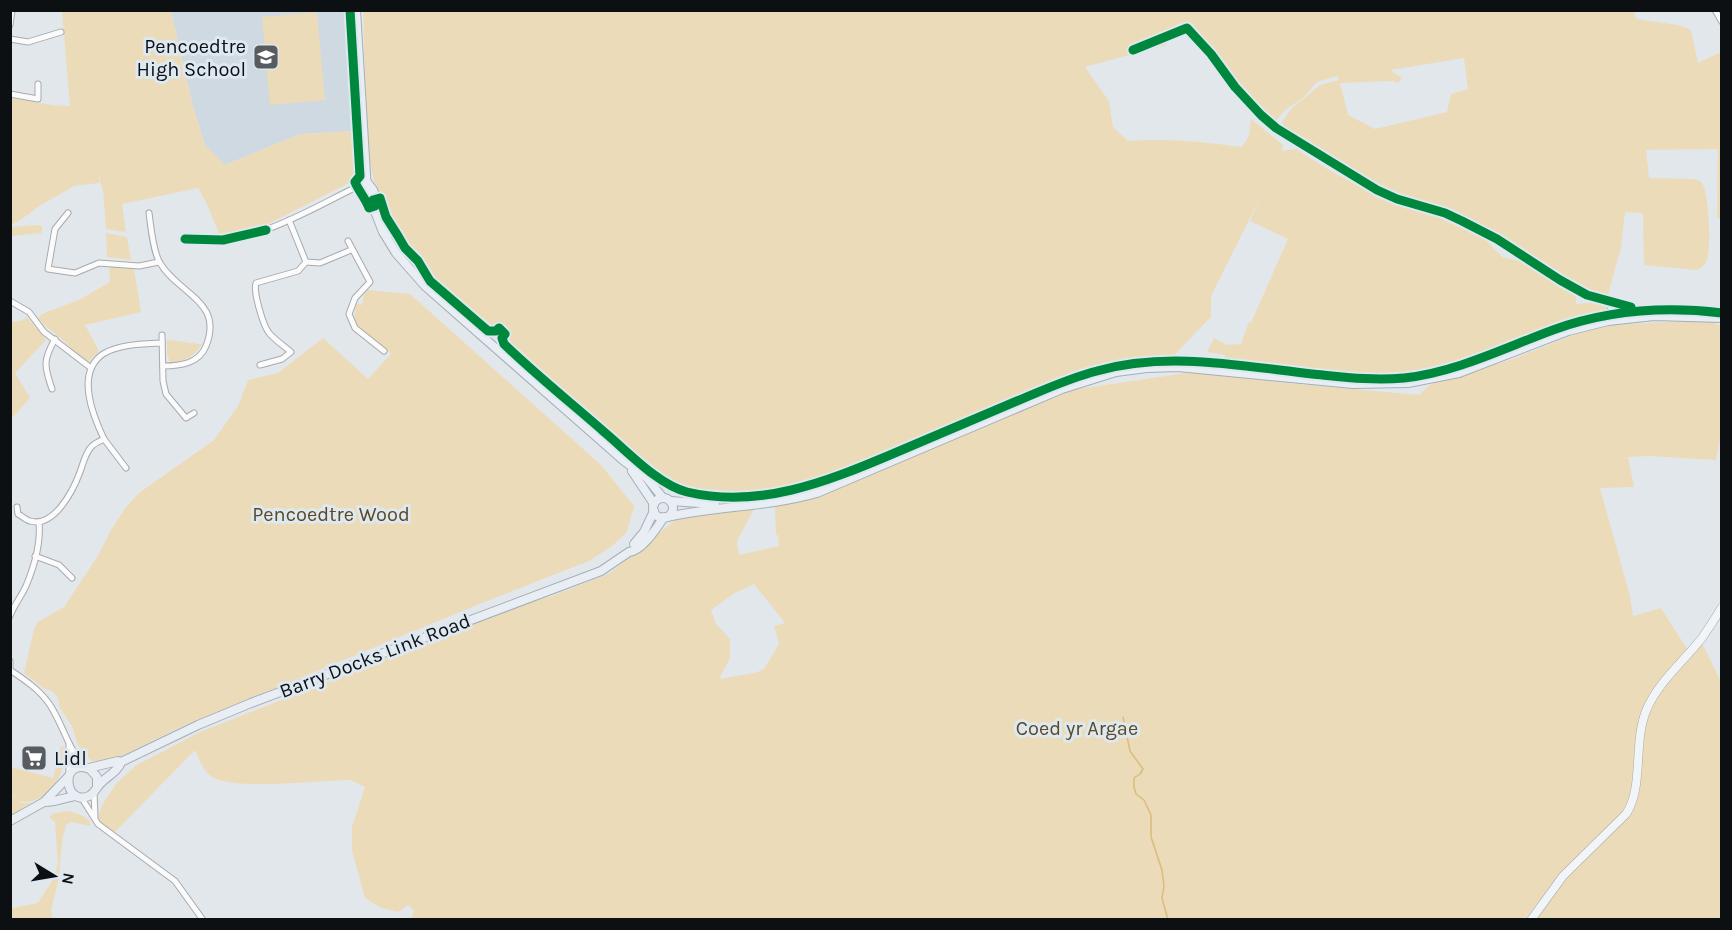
<svg xmlns="http://www.w3.org/2000/svg" width="1732" height="930" font-family="Karla,sans-serif">
	<style>
		.built { fill: #ced9e1 }
		.green { fill: #ecdbb8; fill-rule: evenodd }
		.lines { fill: none; stroke-linecap: round; stroke-linejoin: round }
		.stream { stroke: #dabc7d; stroke-width: 1.5 }
		.street-casing { stroke: #a7aaae; stroke-width: 7 }
		.secondary-casing { stroke: #a7aaae; stroke-width: 9 }
		.primary-casing { stroke: #a4afb8; stroke-width: 10 }
		.street { stroke: #fbfbfc; stroke-width: 5 }
		.secondary { stroke: #f2f5f7; stroke-width: 8 }
		.primary { stroke: #e8eef3; stroke-width: 8 }
		.cycleway-casing { stroke: #dee8f0; stroke-width: 13 }
		.cycleway { stroke: #00873e; stroke-width: 9 }
		.labels { text-anchor: middle; dominant-baseline: central; stroke-width: 6; stroke-linejoin: round; paint-order: stroke }
		.poi-label { font-size: 20px; fill: #0d1013; stroke: #dee8f0; text-anchor: end }
		.park-label { font-size: 20px; fill: #5c4923; stroke: #dee8f0 }
		.street-label { font-size: 20px; fill: #0d1013; stroke: #dee8f0 }
	</style>
	<rect width="100%" height="100%" fill="#e2e7ec"/>
	<path class="built" d="M171,11H348L355,131L300,134L225,165L205,145L192,103Z"/>
	<g class="green">
		<path d="M1634,10L1636,19L1678,25L1691,30L1698,63L1721,52V217L1717,219L1718,149L1646,150L1649,178L1695,179C1700,181 1700,180 1703,185C1709,196 1712,251 1706,262C1703,267 1700,269 1695,270L1644,265L1643,213L1625,212L1621,248L1607,298L1583,291L1483,229L1442,209L1391,194L1341,166L1285,129L1282,122L1291,109L1320,85L1339,80L1337,76L1317,82L1303,98L1285,110L1276,121C1258,115 1200,43 1186,24H1176L1179,28L1172,36L1164,39L1166,45L1085,67L1109,101L1113,127L1128,141C1167,138 1204,142 1242,147L1249,136L1251,119L1283,145L1282,151L1296,149L1324,167L1380,198L1438,217L1485,239L1502,257L1519,261L1563,288L1576,293V304L1600,302L1608,304L1606,314C1559,324 1517,345 1472,360C1461,364 1448,370 1437,372C1366,383 1293,369 1223,362L1225,355L1207,352L1214,338L1227,345L1241,344L1249,322L1251,323L1288,239L1250,221L1261,196L1211,296V317L1172,357L1123,360L1081,371L919,437L926,450L1071,390L1193,372L1297,384L1419,395L1431,384L1510,360L1576,334L1613,325L1681,321L1711,322L1721,326L1722,430L1716,460L1649,456L1628,457L1634,487L1600,488L1630,596L1633,616L1661,608L1687,649L1653,690L1639,719L1631,797L1624,811L1551,885L1525,919H411L414,910L408,905L398,912L381,908L365,898L352,851V827L365,787L350,780C320,780 235,791 212,777C204,772 198,758 195,750L115,832L102,824L98,817L102,805L116,784L135,766L200,732L368,666L427,641L518,606L552,596L610,573L674,521L688,515L755,507L737,541L739,555L779,546L778,535H776L775,505L777,491C746,495 707,500 678,487C667,483 659,475 650,468L505,344L503,338L508,332L509,329L501,323L494,330H488L433,283C427,275 424,266 418,258C414,253 409,249 405,244C394,230 387,214 381,197L378,198L370,163L366,109L363,11ZM1464,58L1468,89L1451,94L1447,112L1375,129L1348,115L1340,83L1393,81L1398,83L1402,78L1390,70ZM754,584L785,623L774,626L779,644L764,669L755,673L719,679L730,658V639L716,624L711,610L733,594Z"/>
		<path d="M62,11H171L192,103L205,145L225,165L300,134L355,131L358,176L353,181L260,228L221,238L206,202L198,188L122,204L126,232L106,229L103,189L99,181L101,175L99,177V183L74,186L36,208L28,215L11,225L12,227L36,225L42,226V233L11,236L10,98C31,101 49,106 70,106Z"/>
		<path d="M317,12L325,100L270,105L262,17Z"/>
		<path d="M106,233L127,237L131,260L107,257Z"/>
		<path d="M109,266L134,269L141,312L85,325L99,351L88,362H85L63,340L43,324L38,318L42,314L79,300L110,282Z"/>
		<path d="M368,290L410,294L601,465L634,506L627,532L612,546L589,561L487,601L181,727L121,756L100,762L91,761L78,745L72,726L60,708L58,698L52,691L43,688L24,673L34,629L38,622L64,607L99,554L111,530L126,507L139,493L214,440L238,406L248,380L278,373L323,338L368,379L391,354L354,323L356,303L362,305L364,294Z"/>
		<path d="M27,317L46,340L15,373L30,398L11,419V322L21,321Z"/>
		<path d="M170,340L199,344H202C194,356 184,362 170,363L167,353V341Z"/>
		<path d="M1702,643L1721,682V919L1536,920L1562,883L1621,825L1633,811L1642,732L1652,705L1663,687Z"/>
		<path d="M61,746L64,747C69,771 46,808 19,801L22,803H31L11,815V794L17,800L11,792V767L53,778Z"/>
		<path d="M69,811L83,816L90,821V826L71,822L66,825L62,841L59,877L51,911L53,919H40V918L34,919H11L12,908L38,903L52,881L58,865L55,822L49,817L55,813Z"/>
	</g>
	<g class="lines">
		<path class="stream" d="M1123,717L1130,751L1143,769L1140,774L1134,778V787L1136,794L1144,800L1151,815V837L1162,870L1164,886L1162,898L1168,920"/>
		<defs>
			<g id="street">
				<path d="M1715,10L1722,22"/>
				<path d="M10,25L12,10"/>
				<path d="M10,39L28,42L61,32"/>
				<path d="M1133,50L1187,28L1211,54L1235,87L1261,115L1276,128L1377,190L1397,199L1445,213L1462,221L1497,239L1560,280L1587,295L1637,309L1639,317"/>
				<path d="M10,94L38,99V84"/>
				<path d="M68,213L55,229L48,269L75,273L99,263L139,266L159,262"/>
				<path d="M149,213C151,227 153,252 160,263C178,294 224,301 206,346C199,364 179,366 163,366"/>
				<path d="M289,220L306,262L320,263L351,250"/>
				<path d="M185,239C252,250 310,208 367,182"/>
				<path d="M348,241L370,282L355,298L349,314L355,328L384,351"/>
				<path d="M10,301L29,312L44,332L91,368"/>
				<path d="M1608,321L1612,303"/>
				<path d="M162,335L163,381L166,394L186,418L194,413"/>
				<path d="M260,365L282,359L291,352C284,346 275,340 269,333C263,325 253,292 256,283L298,271L306,262"/>
				<path d="M52,389C44,366 43,360 55,339"/>
				<path d="M104,439L126,468"/>
				<path d="M17,507L18,514C22,516 26,520 30,521C54,528 73,491 80,472C83,464 85,453 92,446C95,443 100,441 104,439C93,416 75,373 103,354C119,344 143,344 162,343"/>
				<path d="M35,556L59,565L72,578"/>
				<path d="M10,616C14,605 21,597 26,586C34,567 41,543 39,522"/>
				<path d="M10,661V669"/>
				<path d="M10,670C25,680 40,690 50,705C63,725 68,749 85,767"/>
				<path d="M69,744V772"/>
				<path d="M94,792L95,817"/>
				<path d="M81,797L98,824L175,881L203,920"/>
			</g>
			<path id="secondary" d="M1531,920L1563,876L1626,814C1644,787 1633,744 1646,711C1658,682 1683,662 1702,638C1709,628 1716,617 1722,607"/>
			<g id="primary">
				<path d="M356,10L367,191L383,232L396,253L425,286L624,461L646,477L663,498"/>
				<path d="M367,182L373,190L390,233"/>
				<path d="M632,471L654,504"/>
				<circle cx="663" cy="508" r="10"/>
				<path d="M670,501L715,504"/>
				<path d="M667,517C716,506 768,507 817,493L1062,389L1116,372L1147,368L1178,367L1353,384L1408,383L1459,373L1568,331L1608,321L1654,316L1722,318"/>
				<path d="M634,544L644,532L654,511"/>
				<path d="M89,768L118,761L121,762L198,725L251,703L601,571L629,552C643,550 656,529 664,517"/>
				<path d="M97,787V777L90,769C59,757 64,807 89,796C95,793 97,786 102,782C108,776 119,770 121,762"/>
				<path d="M44,802C53,803 66,797 76,796"/>
				<path d="M10,821L44,802L68,777"/>
			</g>
		</defs>
		<use href="#street" class="street-casing"/>
		<use href="#secondary" class="secondary-casing"/>
		<use href="#primary" class="primary-casing"/>
		<use href="#street" class="street"/>
		<use href="#secondary" class="secondary"/>
		<use href="#primary" class="primary"/>
		<defs>
			<g id="cycleway">
				<path d="M350,10L360,176L355,182C359,192 365,197 369,208L375,206L373,200L380,198L386,217L398,236L405,248L418,261L430,281L488,331H496L499,328L505,334L502,338L504,344C536,375 570,402 603,431C626,450 658,485 687,492C759,509 826,482 890,455C933,437 975,419 1017,401C1044,390 1069,378 1097,371C1167,351 1241,366 1312,374C1343,377 1373,381 1404,378C1457,372 1504,348 1553,330C1608,310 1664,306 1722,313"/>
				<path d="M1133,50L1187,28L1211,54L1235,87L1261,115L1276,128L1377,190L1397,199L1445,213L1462,221L1497,239L1560,280L1587,295L1631,307"/>
				<path d="M185,239L223,240L266,230"/>
			</g>
		</defs>
		<use href="#cycleway" class="cycleway-casing"/>
		<use href="#cycleway" class="cycleway"/>
	</g>
	<defs>
		<symbol id="school-square" viewBox="-11 -11 22 22"><rect x="-9" y="-9" width="18" height="18" rx="4" fill="#585b5f" stroke="#dee8f0"/><path d="M0-5L7-2L0 1L-7-2ZM-4 1L0 2.5L4 1V4Q0 6-4 4Z" fill="#fff"/></symbol>
		<symbol id="supermarket-square" viewBox="-11 -11 22 22"><rect x="-9" y="-9" width="18" height="18" rx="4" fill="#585b5f" stroke="#dee8f0"/><path d="M-6-5.5h2.5l.6 2H6L4.5 2H-2.5L-4.4-4H-6ZM-1.5 3.2a1.3 1.3 0 1 0 .1 0ZM3 3.2a1.3 1.3 0 1 0 .1 0Z" fill="#fff"/></symbol>
	</defs>
	<g fill-rule="evenodd">
		<use href="#school-square" x="251" y="42" width="30" height="30"/>
		<use href="#supermarket-square" x="19" y="743" width="30" height="30"/>
	</g>
	<g class="labels">
		<g class="poi-label">
			<text x="246" y="46">Pencoedtre<tspan x="246" dy="23">High School</tspan></text>
			<text x="54" y="758" text-anchor="start">Lidl</text>
		</g>
		<g class="park-label">
			<text x="331" y="514">Pencoedtre Wood</text>
			<text x="1077" y="728">Coed yr Argae</text>
		</g>
		<g class="street-label">
			<text transform="translate(375 656) rotate(-21)">Barry Docks Link Road</text>
		</g>
	</g>
	<rect width="1732" height="930" fill="none" stroke="#0d1013" stroke-width="24"/>
	<g transform="translate(54 876) rotate(101)" stroke="#dee8f0" stroke-width="4.5" paint-order="stroke">
	<path d="M0-4.5L10 22L0 15L-10 22Z" fill="#0d1013"/>
	<text y="-9" font-size="16" font-weight="bold" text-anchor="middle" fill="#0d1013">N</text>
	</g>
</svg>
